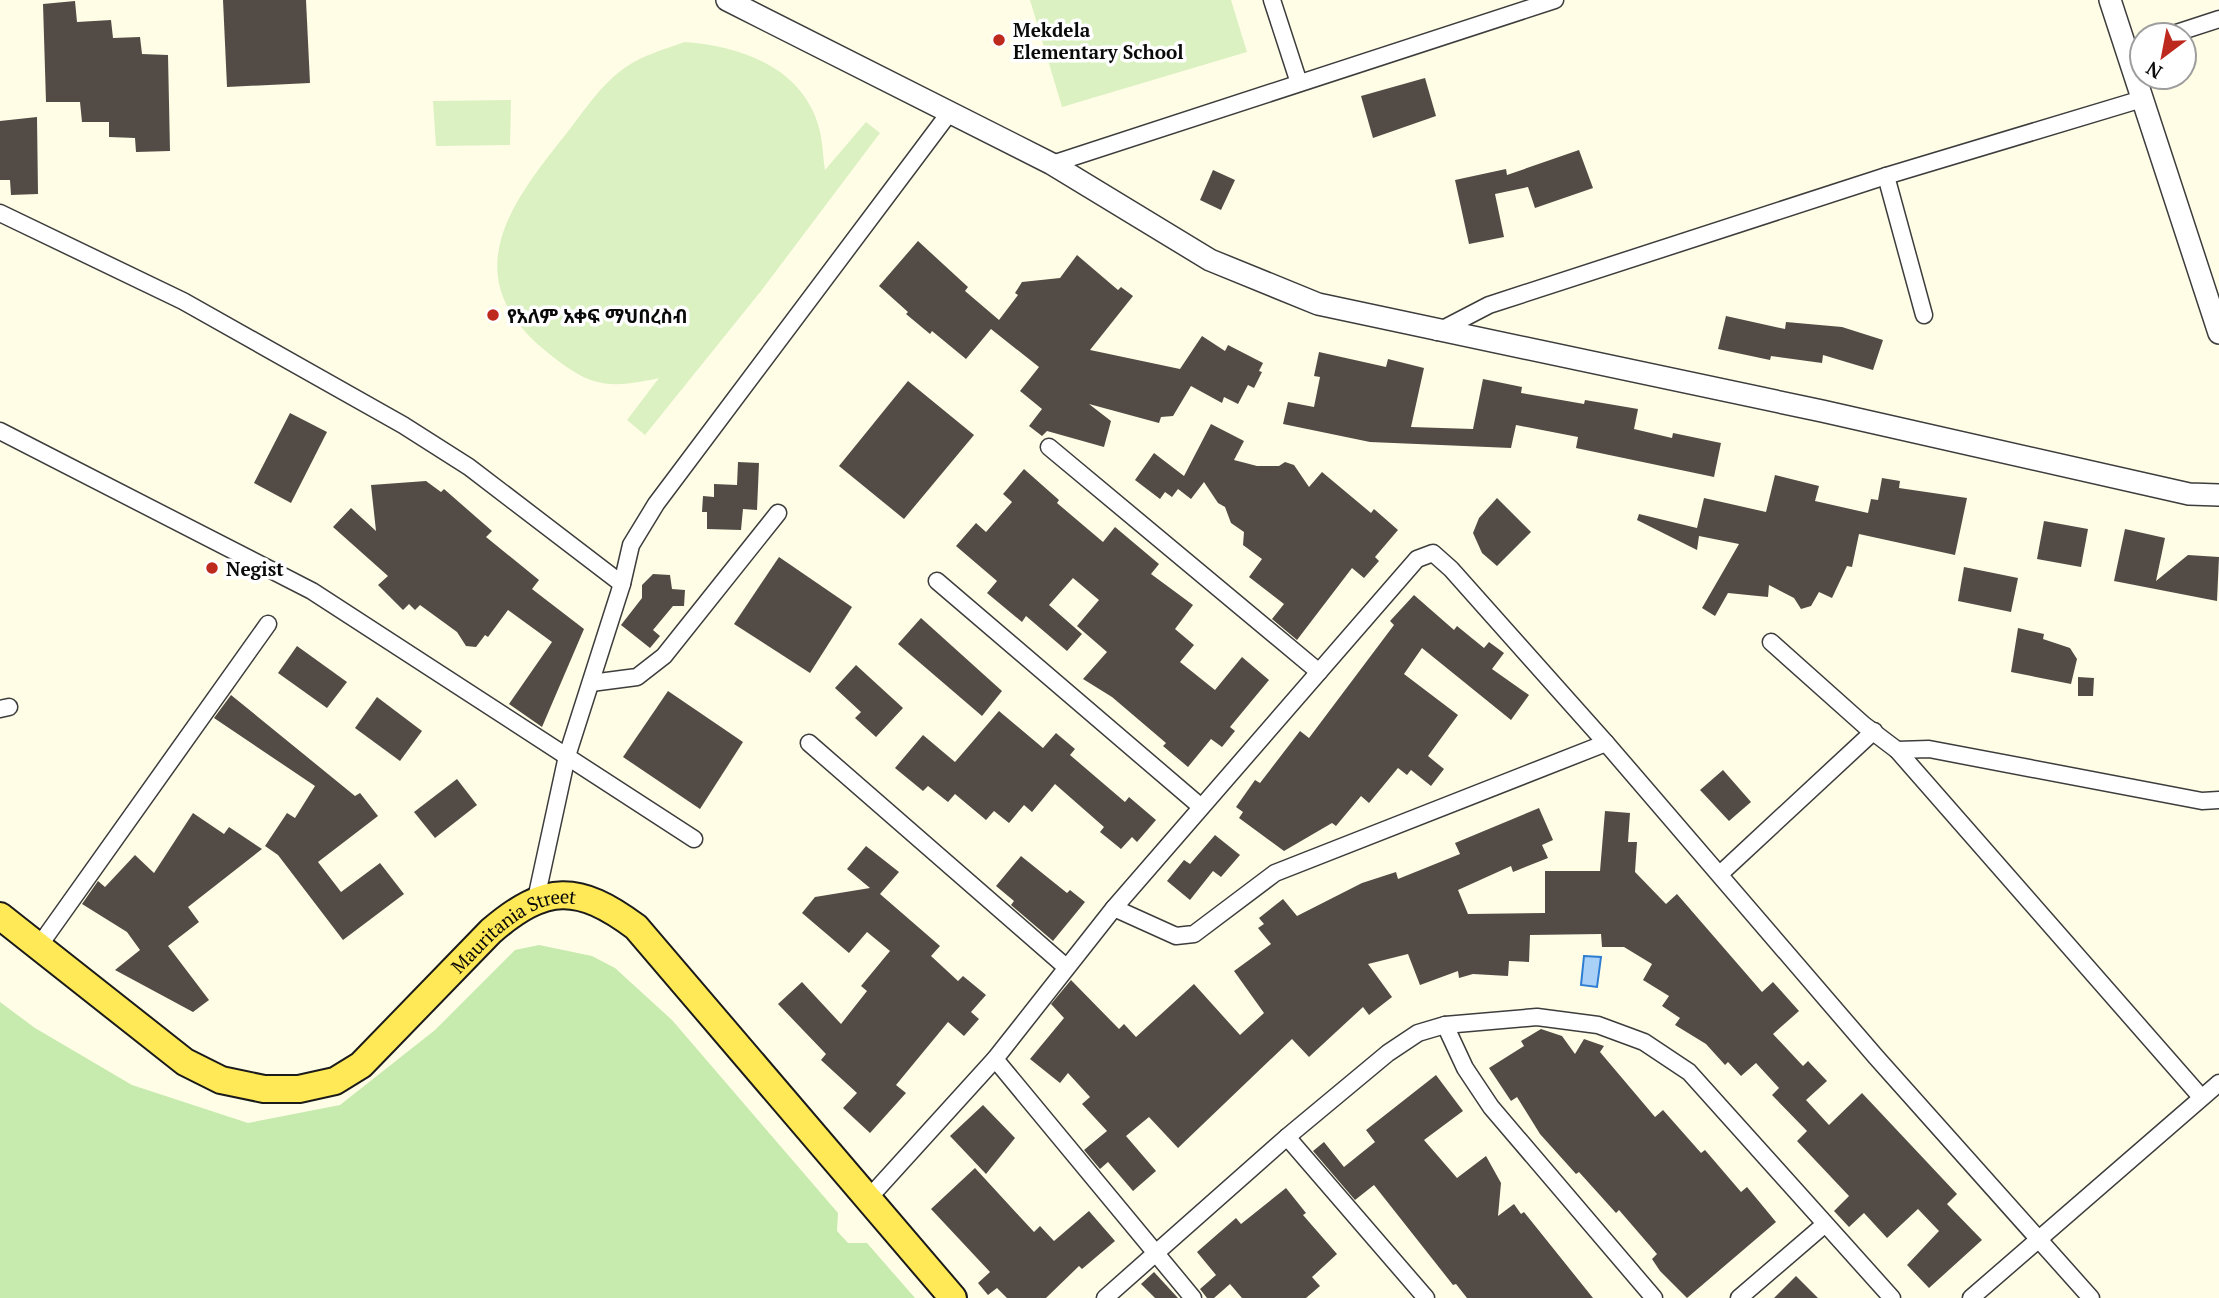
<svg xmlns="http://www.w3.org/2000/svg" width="2219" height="1298" font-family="'PT Serif','Noto Sans Ethiopic',serif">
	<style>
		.green { fill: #c7eaaf }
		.pitch { fill: #dbf1c2 }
		.water { fill: #a9d1f8; stroke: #2d7dd2; stroke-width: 2 }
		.building { fill: #534c46 }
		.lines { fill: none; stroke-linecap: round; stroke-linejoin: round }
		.minor-casing { stroke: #3d3d3d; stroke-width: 19 }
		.tertiary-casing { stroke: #3d3d3d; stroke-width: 24 }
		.primary-casing { stroke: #1b1b1b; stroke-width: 30 }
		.minor { stroke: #fff; stroke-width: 16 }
		.tertiary { stroke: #fff; stroke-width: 21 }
		.primary { stroke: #ffe956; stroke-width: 26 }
		.poi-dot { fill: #be291e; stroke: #fff; stroke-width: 2.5 }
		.labels { text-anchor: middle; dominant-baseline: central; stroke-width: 7; stroke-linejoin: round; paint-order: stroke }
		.poi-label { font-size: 19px; font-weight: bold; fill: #0a0a0a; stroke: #fff; text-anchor: start }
		.street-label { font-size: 19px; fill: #0a0a0a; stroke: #fff }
	</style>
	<rect width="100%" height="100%" fill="#fffde6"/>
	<path class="green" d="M539,945L592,956L615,968L672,1020L838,1213L837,1231L848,1243H867L915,1298H0V1002L35,1028L132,1085L248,1123L340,1105L435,1030L515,950Z"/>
	<g class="pitch">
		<path d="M1030,0H1231L1247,52L1062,107Z"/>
		<path d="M685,42C742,46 806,69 820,132C823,145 823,158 825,170L866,122L880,133L761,291L645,435L627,420L659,378C605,390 589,386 547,352C455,278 508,206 566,134C584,111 601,84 626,67C643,55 665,49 685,42Z"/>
		<path d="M511,100L510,145L436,146L433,101Z"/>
	</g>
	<path class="water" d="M1584,956L1601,957L1597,987L1581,985Z"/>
	<g class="building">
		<path d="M223,0H306L310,83L227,87Z"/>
		<path d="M75,1L77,22L111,20L113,38L140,37L142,54L168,55L170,151L136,152L135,138L109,137V122H82L80,102H46L43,4Z"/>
		<path d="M1425,78L1436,116L1373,138L1361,96Z"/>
		<path d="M37,117L38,194L11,195L10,180H0V121Z"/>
		<path d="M1579,150L1593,188L1535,208L1528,187L1495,194L1504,237L1469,244L1455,180L1506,169L1507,175Z"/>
		<path d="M1213,170L1235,180L1221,210L1200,200Z"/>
		<path d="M918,241L968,287L965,291L999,320L1018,295L1015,293L1022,282L1060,278L1077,255L1118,290L1121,287L1133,296L1090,350L1180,369L1202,336L1225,351L1228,345L1263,363L1259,371L1262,372L1254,388L1248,385L1238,404L1224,397L1222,403L1191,386L1173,416L1161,417L1159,423L1089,404L1111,421L1104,447L1047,431L1042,436L1029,426L1042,409L1020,391L1039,367L991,329L966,359L932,331L930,334L906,314L908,312L879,286Z"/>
		<path d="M1726,316L1785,329L1786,322L1842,327L1883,340L1873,370L1823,355L1822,363L1771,356L1770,360L1718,349Z"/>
		<path d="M1319,352L1386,367L1388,359L1424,368L1411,427L1473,429L1483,379L1522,387L1521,393L1584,404L1585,400L1638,409L1634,429L1672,438L1673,433L1721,443L1714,477L1576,448L1578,437L1516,425L1511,448L1370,442L1283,424L1288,402L1314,407L1320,377L1314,376Z"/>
		<path d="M908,381L974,435L904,519L839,466Z"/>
		<path d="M290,413L327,432L291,503L254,483Z"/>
		<path d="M1211,424L1244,441L1234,460L1257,466H1279L1285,462L1294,465L1309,487L1322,472L1371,513L1374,509L1398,530L1375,557L1379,561L1364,578L1352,568L1297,640L1272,619L1284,604L1249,577L1262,559L1243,545L1244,532L1231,523L1225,507L1218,503L1204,482L1191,499L1178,489L1172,497L1165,492L1160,499L1135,480L1154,453L1184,476Z"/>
		<path d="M738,462L759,463L757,510L743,509L741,530L707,529V512H702L703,496L714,497V484L737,485Z"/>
		<path d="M1024,469L1059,500L1057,503L1103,542L1115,527L1159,564L1151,574L1193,605L1175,629L1194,645L1180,662L1215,690L1242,657L1269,680L1230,727L1235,731L1222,747L1211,739L1188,767L1163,746L1166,743L1112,697L1083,679L1107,652L1077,626L1099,600L1073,578L1049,605L1082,634L1067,651L1026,616L1022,622L987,593L997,581L956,546L976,523L986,532L1012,502L1003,494Z"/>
		<path d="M1775,475L1819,486L1815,501L1868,513L1871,499L1878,500L1882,478L1900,481L1899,488L1967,498L1955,555L1859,534L1852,567L1847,566L1832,598L1819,592L1811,606L1801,609L1794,598L1769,585L1768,597L1728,593L1715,616L1702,608L1739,544L1699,536L1697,550L1637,520L1639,514L1697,528L1704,498L1766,512Z"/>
		<path d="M426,481L441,492L444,489L492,531L486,537L539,580L532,589L584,629L542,727L509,704L552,642L508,610L488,637L485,635L476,647L466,646L457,632L420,605L415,610L409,604L403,610L378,585L388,576L333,527L351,508L376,531L371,485Z"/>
		<path d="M1497,498L1531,532L1497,566L1482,553L1473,533L1479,518Z"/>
		<path d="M2044,521L2088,529L2081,567L2037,559Z"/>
		<path d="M2125,529L2165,538L2156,581L2188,555L2219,557L2217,601L2114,581Z"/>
		<path d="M779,557L852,607L810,673L734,624Z"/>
		<path d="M1964,567L2018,578L2011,612L1958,601Z"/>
		<path d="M653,574L670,575L672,589L685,590L684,606H673L653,630L660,636L650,648L621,625L642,598V585Z"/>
		<path d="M1414,595L1454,630L1457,626L1484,648L1489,642L1504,653L1492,669L1529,695L1511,720L1422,648L1404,674L1458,715L1428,756L1444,769L1431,786L1411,770L1407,775L1398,768L1369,803L1361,796L1336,826L1332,823L1284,851L1239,818L1243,812L1236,807L1255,780L1260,783L1300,731L1309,738L1394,625L1390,621Z"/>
		<path d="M921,618L1002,691L982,716L898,644Z"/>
		<path d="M2018,628L2044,634L2043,639L2070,648L2077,659L2071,684L2011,672Z"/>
		<path d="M297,646L347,682L327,708L278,673Z"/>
		<path d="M856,665L903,708L876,737L855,718L861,712L835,688Z"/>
		<path d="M2078,677L2094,678L2093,696H2078Z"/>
		<path d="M668,691L743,742L700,809L623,757Z"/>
		<path d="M231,695L355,796L360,793L378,816L318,862L341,892L380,863L404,894L343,940L278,855L265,846L287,813L295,818L315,786L214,718Z"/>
		<path d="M377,697L422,731L400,761L355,728Z"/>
		<path d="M999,711L1043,748L1056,733L1075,749L1070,755L1125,802L1129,797L1156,820L1137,842L1132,837L1121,849L1100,832L1104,827L1055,784L1032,812L1024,805L1009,823L994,811L986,820L955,794L948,802L928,786L923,791L895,768L923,735L955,762Z"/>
		<path d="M1723,770L1751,802L1729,821L1700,790Z"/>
		<path d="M457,779L477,805L435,838L414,812Z"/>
		<path d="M1539,808L1553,840L1542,845L1548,858L1513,872L1511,866L1458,890L1468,914L1545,913V871H1600L1605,811L1630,813L1628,842H1637L1635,872L1666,904L1677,894L1762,992L1773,982L1799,1011L1773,1034L1803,1066L1808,1061L1827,1081L1806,1100L1829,1125L1862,1093L1957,1194L1947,1204L1982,1240L1929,1288L1907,1265L1939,1231L1918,1209L1887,1238L1864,1213L1849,1227L1834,1211L1849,1196L1797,1141L1807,1131L1772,1095L1779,1088L1756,1063L1741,1076L1728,1062L1725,1065L1706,1044L1675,1025L1680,1018L1662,1006L1669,996L1643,980L1652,964L1624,947H1602L1601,934L1530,935L1529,962L1509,961L1508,976L1473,974L1459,978L1458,971L1420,985L1408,954L1368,964L1392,997L1369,1015L1363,1007L1309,1057L1292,1039L1178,1148L1149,1117L1126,1136L1156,1171L1133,1191L1108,1162L1100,1169L1084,1150L1107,1131L1082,1104L1090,1097L1068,1073L1060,1083L1030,1059L1064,1018L1051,1004L1071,980L1119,1029L1124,1024L1136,1037L1194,984L1240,1035L1264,1013L1234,971L1271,944L1258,928L1264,924L1259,918L1283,899L1297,916L1362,883L1396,872L1398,879L1460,854L1455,843Z"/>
		<path d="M193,813L224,834L229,827L262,849L188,907L199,922L168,946L209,1000L193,1012L115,970L140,950L127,932L82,904L98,881L105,887L135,855L154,873Z"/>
		<path d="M1215,835L1240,855L1221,877L1213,871L1190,900L1167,881L1184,860L1190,864Z"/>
		<path d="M866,846L899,872L880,894L940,946L931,956L958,981L963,976L986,995L971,1012L979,1019L964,1036L948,1022L896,1085L906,1093L870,1133L843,1108L857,1093L821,1060L826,1054L778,1004L802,982L841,1024L867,991L861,986L890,951L867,932L849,953L802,913L815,897L870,888L847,869Z"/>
		<path d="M1021,856L1067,893L1070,890L1085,902L1053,941L1011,905L1014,901L996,886Z"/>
		<path d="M1541,1029L1562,1036L1575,1054L1584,1039L1604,1046L1600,1052L1655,1117L1663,1110L1701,1153L1705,1150L1741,1192L1747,1187L1776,1222L1687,1298L1660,1271L1652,1259L1657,1254L1619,1210L1616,1213L1579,1172L1576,1174L1540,1134L1517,1097L1511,1101L1489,1068L1524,1046L1521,1041Z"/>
		<path d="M1436,1075L1463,1111L1424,1140L1457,1178L1486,1156L1501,1183L1498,1216L1514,1204L1521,1214L1524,1212L1593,1298H1467L1456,1284L1453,1285L1374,1185L1355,1200L1313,1151L1324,1142L1344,1167L1375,1142L1366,1130Z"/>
		<path d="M983,1105L1015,1138L986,1174L950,1136Z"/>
		<path d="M975,1168L1034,1232L1040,1226L1054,1241L1089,1211L1115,1241L1082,1269L1079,1266L1046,1298H1007L997,1288L988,1295L978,1283L990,1272L931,1209Z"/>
		<path d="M1286,1188L1306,1213L1303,1215L1337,1254L1312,1277L1320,1286L1306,1298H1242L1230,1284L1214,1298H1207L1200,1289L1216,1275L1197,1252L1236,1218L1241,1224Z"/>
		<path d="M1154,1272L1178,1298H1155L1141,1284Z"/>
		<path d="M1796,1276L1818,1298H1774Z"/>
	</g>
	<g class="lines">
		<defs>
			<g id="minor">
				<path d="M1272,0L1299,83"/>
				<path d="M2170,35L2219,19"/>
				<path d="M1052,164L1555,0"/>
				<path d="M1886,176L1924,315"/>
				<path d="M0,213L183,301L403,425L469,467L622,584"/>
				<path d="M1437,332L1489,305L1886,176L2142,99"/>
				<path d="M0,431L312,591L694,839"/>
				<path d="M1049,447L1319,672"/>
				<path d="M937,581L1200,806"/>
				<path d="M1771,642L1864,725L1897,750L2201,1097"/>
				<path d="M591,683L637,677L664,656L778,513"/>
				<path d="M0,709L9,707"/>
				<path d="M809,743L1066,967"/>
				<path d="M1897,750L1929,749L2202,801L2219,800"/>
				<path d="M1720,874L1874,731"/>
				<path d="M536,899L567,756L622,584L631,545L656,504L950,112"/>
				<path d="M1114,908L1176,936L1194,934L1275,873L1606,743"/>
				<path d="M39,946L268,624"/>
				<path d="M1445,1025L1465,1068L1491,1107L1654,1298"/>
				<path d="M995,1059L1193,1298"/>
				<path d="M1287,1137L1426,1298"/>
				<path d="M867,1200L995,1059L1114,908L1417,559L1433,553L1451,569L1606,743L1876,1057L2091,1298"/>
				<path d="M1105,1298L1287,1137L1388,1053L1418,1033L1445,1025L1537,1017L1598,1025L1644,1042L1689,1072L1892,1298"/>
				<path d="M1739,1298L1824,1225"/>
				<path d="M1971,1298L2219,1083"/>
			</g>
			<g id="tertiary">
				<path d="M727,0L1052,164L1210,260L1318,304L1822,411L2189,494L2219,495"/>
				<path d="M2110,0L2219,333"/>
			</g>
			<g id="primary">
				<path id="s1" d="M0,916L185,1062L221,1080L264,1089H299L335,1081L361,1065L491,931C546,884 578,884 636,927L953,1298"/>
			</g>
		</defs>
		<use href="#minor" class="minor-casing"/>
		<use href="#tertiary" class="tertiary-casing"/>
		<use href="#primary" class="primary-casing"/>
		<use href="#minor" class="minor"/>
		<use href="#tertiary" class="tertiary"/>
		<use href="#primary" class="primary"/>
	</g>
	<g class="poi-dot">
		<circle cx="999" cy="40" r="7"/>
		<circle cx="493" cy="315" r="7"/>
		<circle cx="212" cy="568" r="7"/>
	</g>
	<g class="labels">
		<g class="poi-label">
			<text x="1013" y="29">Mekdela<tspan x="1013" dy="22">Elementary School</tspan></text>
			<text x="507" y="315">የአለም አቀፍ ማህበረስብ</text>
			<text x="226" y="568">Negist</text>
		</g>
		<g class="street-label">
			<text stroke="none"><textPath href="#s1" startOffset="630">Mauritania Street</textPath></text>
		</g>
	</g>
	<g transform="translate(2163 56) rotate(212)"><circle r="33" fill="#ffffff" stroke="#9d9d9d" stroke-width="2"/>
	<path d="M0-5L12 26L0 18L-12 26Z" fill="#be291e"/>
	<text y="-10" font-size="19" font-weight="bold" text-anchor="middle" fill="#0a0a0a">N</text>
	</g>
</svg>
